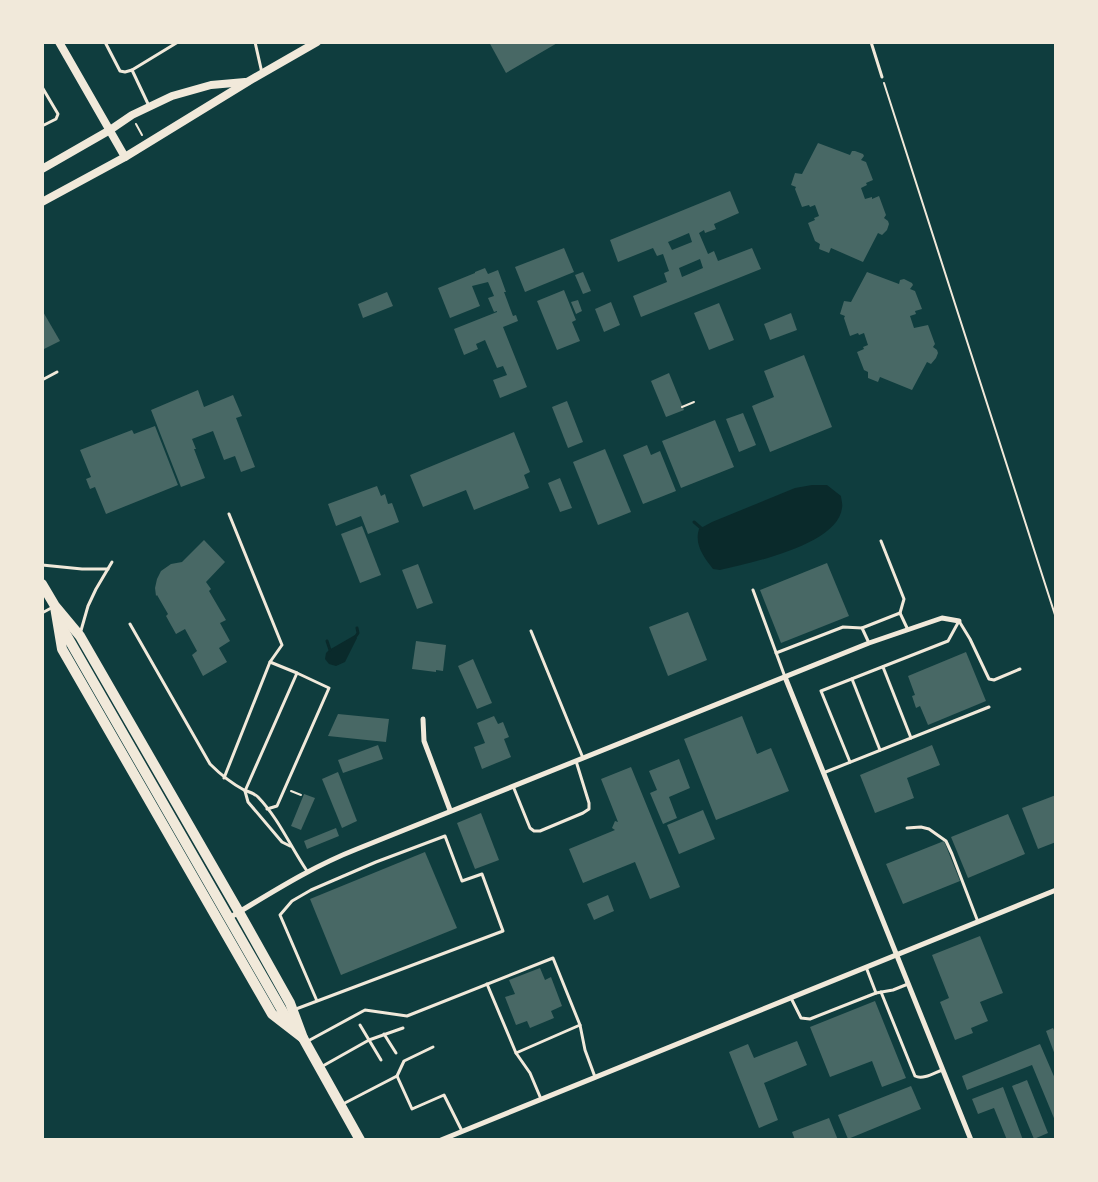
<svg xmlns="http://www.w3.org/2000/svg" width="1098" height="1182" font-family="Manrope,sans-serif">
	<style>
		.water { fill: #0a2a2b }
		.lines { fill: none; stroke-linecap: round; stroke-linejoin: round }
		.stream { stroke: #0a2a2b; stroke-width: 3 }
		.building { fill: #486865; fill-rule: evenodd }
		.path { stroke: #f1e9da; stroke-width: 2 }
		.service { stroke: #f1e9da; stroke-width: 3 }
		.minor { stroke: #f1e9da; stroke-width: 5 }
		.tertiary { stroke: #f1e9da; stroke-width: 8 }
		.trunk { stroke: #f1e9da; stroke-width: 10 }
	</style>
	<rect width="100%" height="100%" fill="#0f3d3e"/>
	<g class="water">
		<path d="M812,485H827L841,496C841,499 843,504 842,508C838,545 750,563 720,570L713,569C704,557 694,545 699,529L712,522L795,488Z"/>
		<path d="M355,635L357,638L345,662L336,666L329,664L325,659L326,653L329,650Z"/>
	</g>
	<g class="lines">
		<g class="stream">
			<path d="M694,522L701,528"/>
			<path d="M356,636L358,633L357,628"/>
			<path d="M327,641L330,650"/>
		</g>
	</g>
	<g class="building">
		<path d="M489,42H559L506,73Z"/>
		<path d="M818,143L850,155L852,151H855L863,154L864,156L861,160L866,162L873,180L866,183L867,185L861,188L865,199L872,197V199L879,196L886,215L884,218L888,221L889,224L887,230L882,235L878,233L863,262L831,248L829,253L819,249L820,244L815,241L808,223L815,220L814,218L819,216L815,205L810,207L809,205L802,207L795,189L796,187L791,185L795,173L802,174Z"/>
		<path d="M730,191L739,213L714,224L716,229L705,233L704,230L699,233L708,254L714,251L718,261L752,248L761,269L641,317L633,296L667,282L664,273L669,271L663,254L657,256L653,248L618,262L610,240ZM689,233L692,242L672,250L668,242ZM700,259L703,268L682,277L679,268Z"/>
		<path d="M564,248L574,272L525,292L515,267Z"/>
		<path d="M485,268L488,274L498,270L506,292H504L513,316L516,315L518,321L503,327L527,387L500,398L493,380L507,375L503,366L497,368L485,340L476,344L478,349L464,355L454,329L497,312V311L494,312L488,298L494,296L488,282L472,286L480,306L450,318L438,288L475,273V272Z"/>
		<path d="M583,272L591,291L583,294L575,275Z"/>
		<path d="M867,272L899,284L900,280L904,279L912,283L913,285L910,289L915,291L922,309L915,311L916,314L910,316L914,328L928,325L935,344L933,347L937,350L938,353L936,358L931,364L927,362L912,390L880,377L878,382L868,378V372L864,370L857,352L864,349L863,347L868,345L864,333L859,335L858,333L850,336L844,318L845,316L840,314L844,301L851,302Z"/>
		<path d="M564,290L576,320L572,322L580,341L557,350L537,301Z"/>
		<path d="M387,292L393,306L363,318L358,304Z"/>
		<path d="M578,300L582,311L576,314L571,302Z"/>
		<path d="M611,302L620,325L604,332L595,309Z"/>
		<path d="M719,303L734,340L709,350L694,313Z"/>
		<path d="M42,310L60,341L42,350Z"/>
		<path d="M791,313L797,330L770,340L764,324Z"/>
		<path d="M804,355L832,427L770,452L752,406L774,397L764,371Z"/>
		<path d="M669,373L684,410L666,417L651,381Z"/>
		<path d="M198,390L204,407L233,395L242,416L236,418L255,467L241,472L235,456L224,460L213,431L192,439L196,449H194L205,478L181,487L151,410Z"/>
		<path d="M567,401L583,442L568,448L552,407Z"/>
		<path d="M743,413L756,445L739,452L726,419Z"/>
		<path d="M715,420L734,467L681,488L662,441Z"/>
		<path d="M155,426L178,485L106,514L95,487L90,489L86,479L91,477L80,450L132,430L134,434Z"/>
		<path d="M514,432L530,472L524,475L529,488L474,510L466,490L423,507L410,475Z"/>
		<path d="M647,445L651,455L660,451L676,491L643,504L623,455Z"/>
		<path d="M605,449L631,512L598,525L573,462Z"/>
		<path d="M560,478L572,508L560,512L548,483Z"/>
		<path d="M377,486L381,496L385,494L388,504L392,503L399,522L368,534L361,516L336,526L328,504Z"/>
		<path d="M362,526L381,575L360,583L341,534Z"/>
		<path d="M204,540L225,562L206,582L211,589L209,591L226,620L220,623L230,641L219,648L227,662L203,676L192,655L197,651L185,629L176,634L166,616L168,614L157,595L156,596L155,588L157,579L161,571L171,564L182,562Z"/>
		<path d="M827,563L849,616L781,643L760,590Z"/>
		<path d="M418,564L433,603L417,609L402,570Z"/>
		<path d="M688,612L707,660L668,676L649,627Z"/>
		<path d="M416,641L446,645L443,671L436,670V672L412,669Z"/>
		<path d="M966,652L986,701L928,725L920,706L916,708L912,696L915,695L908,676Z"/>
		<path d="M473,659L492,703L477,709L458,666Z"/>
		<path d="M338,714L389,719L386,742L328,736Z"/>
		<path d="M494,716L498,724L503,722L509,737L504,739L511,757L482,769L474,747L485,743L477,723Z"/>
		<path d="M742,716L757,754L771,748L789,791L716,820L684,739Z"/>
		<path d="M378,745L383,759L343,773L338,760Z"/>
		<path d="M932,745L940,765L907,778L914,798L875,813L860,775Z"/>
		<path d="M679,759L690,788L669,797L677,818L663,824L650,793L657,790L649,771Z"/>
		<path d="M631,767L680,887L650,899L635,862L583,883L569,849L615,830L612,828L615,821L618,822L601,779Z"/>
		<path d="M338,772L357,821L342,828L322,779Z"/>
		<path d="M304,794L315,798L301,830L291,826Z"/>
		<path d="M1056,795V842L1038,849L1022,808Z"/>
		<path d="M703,810L715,839L679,854L667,825Z"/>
		<path d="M481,813L499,860L475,869L457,823Z"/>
		<path d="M1008,814L1025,854L968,878L951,837Z"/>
		<path d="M336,828L339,836L307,849L304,841Z"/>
		<path d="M944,841L960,881L903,904L886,864Z"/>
		<path d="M425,852L457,928L341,975L310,899Z"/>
		<path d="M608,895L614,911L594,920L587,904Z"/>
		<path d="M980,936L1003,993L980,1002L988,1021L971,1028L973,1033L955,1040L940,1002L949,998L932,955Z"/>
		<path d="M540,968L545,980L551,977L562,1006L551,1011L554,1018L530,1028L527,1021L516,1025L505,997L515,994L509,980Z"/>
		<path d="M875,1001L906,1078L882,1087L872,1061L830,1077L810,1027Z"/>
		<path d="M1053,1028L1056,1035L1055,1055L1046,1031Z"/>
		<path d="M797,1041L807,1065L764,1083L778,1120L759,1128L729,1052L748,1044L754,1058Z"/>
		<path d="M1040,1044L1056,1081V1123L1032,1065L967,1090L962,1076Z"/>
		<path d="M1027,1080L1048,1133L1034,1139L1012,1086Z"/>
		<path d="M911,1086L921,1109L848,1139L838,1115Z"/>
		<path d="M1003,1087L1023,1140H1007L994,1108L978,1114L972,1099Z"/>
		<path d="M829,1118L838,1140H795L792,1132Z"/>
	</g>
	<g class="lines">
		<g class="path">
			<path d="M884,83L1056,618"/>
			<path d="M136,124L142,135"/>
			<path d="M682,407L694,402"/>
			<path d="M291,791L301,795"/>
		</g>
		<g class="service">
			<path d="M105,42L120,71L125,72L132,70"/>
			<path d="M255,42L262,73"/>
			<path d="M871,42L882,77"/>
			<path d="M42,43L43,42"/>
			<path d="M42,87L58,114L56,119L42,126"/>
			<path d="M149,106L132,70L178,42"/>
			<path d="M42,380L57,372"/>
			<path d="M229,514L282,645L270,662L297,673"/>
			<path d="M881,541L904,599L900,613"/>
			<path d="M42,565L82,569H108"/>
			<path d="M753,590L785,677"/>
			<path d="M42,613L53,607"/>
			<path d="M130,624L210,764C221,775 231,783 244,790C249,792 254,793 258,797C279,819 290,846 307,871"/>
			<path d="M862,628L900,613L908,630"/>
			<path d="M531,631L583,758"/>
			<path d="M80,634L88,606L96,589L112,562"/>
			<path d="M776,653L843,627L862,628L869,643"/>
			<path d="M883,667L911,738"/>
			<path d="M852,679L880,750"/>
			<path d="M850,762L821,691L948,641L959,621L970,639L989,679L994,680L1020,669"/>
			<path d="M823,773L989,707"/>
			<path d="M224,778L270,662"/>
			<path d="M513,786L530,828L534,831H540L583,813L589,809V803L576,761"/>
			<path d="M267,809L277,806L329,688L297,673L245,791L248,802L282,842L290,846"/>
			<path d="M907,828L921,827L929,829L946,841L952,854L978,922"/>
			<path d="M866,967L876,993"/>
			<path d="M487,984L516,1053L530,1073L541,1099"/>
			<path d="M881,992L915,1076C923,1080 934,1073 942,1070"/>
			<path d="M791,998L801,1018L810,1019L876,993L893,990L908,984"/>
			<path d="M296,1009L503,931L482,874L462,881L445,836L376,862L311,890L292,901L280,915L317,1001"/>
			<path d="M360,1025L381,1060"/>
			<path d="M384,1034L396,1053"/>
			<path d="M308,1041L365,1010L407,1016L553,958L580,1025L585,1050L595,1077"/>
			<path d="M516,1053L580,1025"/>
			<path d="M321,1067L369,1040L403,1028"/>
			<path d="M397,1076L404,1061L433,1047"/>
			<path d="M341,1105L397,1076L412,1109L444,1095L462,1131"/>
		</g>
		<g class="minor">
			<path d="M785,677L971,1140"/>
			<path d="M423,719L424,741L450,810"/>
			<path d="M229,918C271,893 311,867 357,849L869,643L942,618L959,621"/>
			<path d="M441,1140L1056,890"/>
		</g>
		<g class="tertiary">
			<path d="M59,42L125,157"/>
			<path d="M42,169L110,130L132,115L172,96L211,85L245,82"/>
			<path d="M42,202L125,157L249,81L317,42"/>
		</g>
		<g class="trunk">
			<path d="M42,584L55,606L80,636L239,912L290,1003L303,1038L360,1140"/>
			<path d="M55,607L62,649L272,1014L303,1038"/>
			<path d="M60,624L291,1026"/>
		</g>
	</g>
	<rect width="1098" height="1182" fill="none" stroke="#f1e9da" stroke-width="88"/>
</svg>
